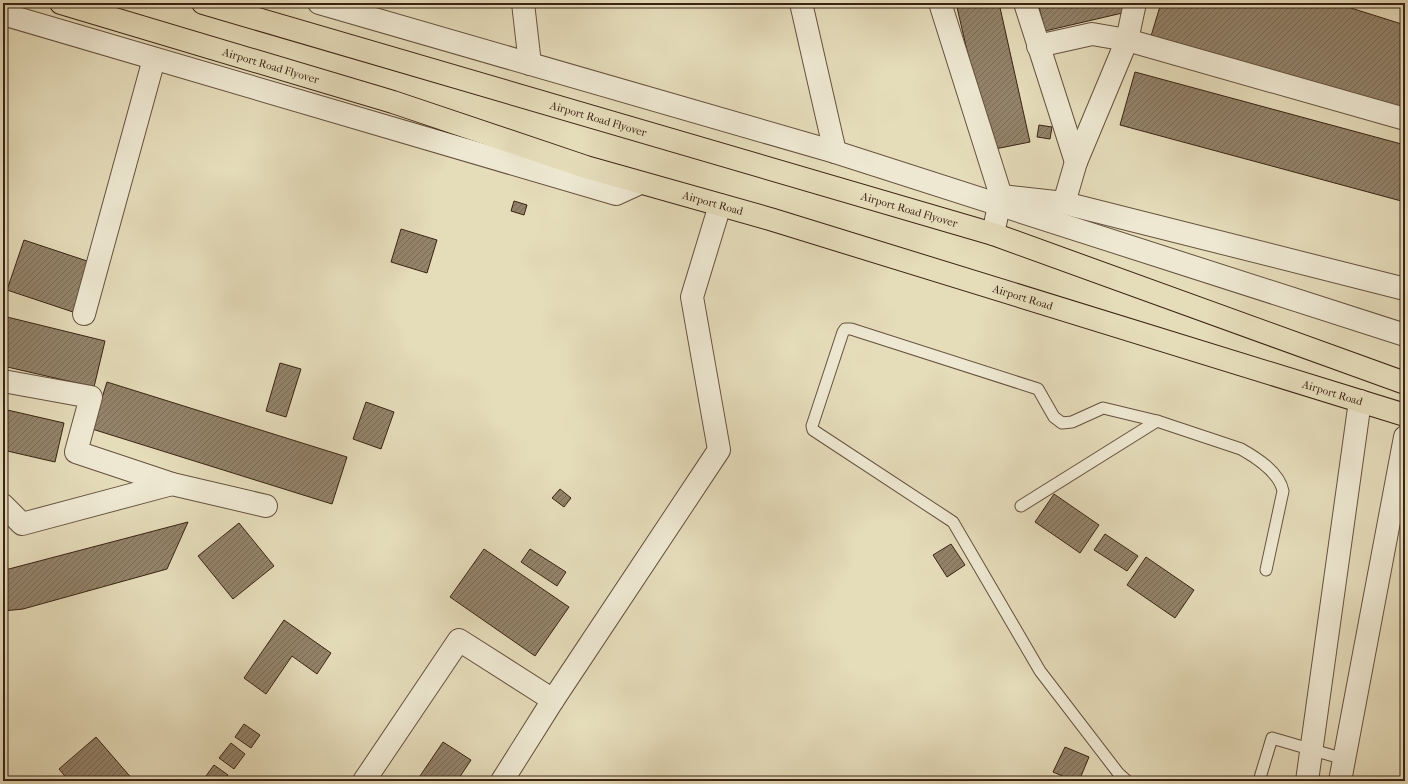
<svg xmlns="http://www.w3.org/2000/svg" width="1408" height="784" font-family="'IM FELL French Canon',serif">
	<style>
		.building { fill: url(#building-hatch); stroke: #3b2314 }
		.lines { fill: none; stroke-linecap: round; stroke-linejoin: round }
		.service-casing { stroke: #66513e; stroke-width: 13 }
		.minor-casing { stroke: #66513e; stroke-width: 24 }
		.tertiary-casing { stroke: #66513e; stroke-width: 24 }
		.primary-casing { stroke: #3b2314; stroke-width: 24 }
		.service { stroke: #eee8d2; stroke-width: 11 }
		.minor { stroke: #eee8d2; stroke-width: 22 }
		.tertiary { stroke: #eee8d2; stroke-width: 22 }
		.primary { stroke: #e5dcba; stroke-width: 22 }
		.labels { text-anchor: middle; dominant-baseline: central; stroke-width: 3.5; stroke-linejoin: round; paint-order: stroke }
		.street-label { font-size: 11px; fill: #3b2314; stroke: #eee8d2 }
	</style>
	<defs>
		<pattern id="building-hatch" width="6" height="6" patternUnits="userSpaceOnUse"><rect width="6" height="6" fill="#93836a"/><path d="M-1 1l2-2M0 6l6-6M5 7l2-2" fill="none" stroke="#796b56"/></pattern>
	</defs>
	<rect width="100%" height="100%" fill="#e5dcba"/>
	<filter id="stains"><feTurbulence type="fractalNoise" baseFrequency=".005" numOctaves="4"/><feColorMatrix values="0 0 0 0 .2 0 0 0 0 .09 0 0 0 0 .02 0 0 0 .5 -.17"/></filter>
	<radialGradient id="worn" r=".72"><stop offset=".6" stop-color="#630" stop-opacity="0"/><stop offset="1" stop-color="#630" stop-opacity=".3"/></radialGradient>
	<g class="building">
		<path d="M956,3H999L1030,142L990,150Z"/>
		<path d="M1038,3H1130L1131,11L1045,31Z"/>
		<path d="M1161,3H1335L1405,25V114L1151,36Z"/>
		<path d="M1135,72L1405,145V202L1120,125Z"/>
		<path d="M1039,125L1052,127L1050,139L1037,137Z"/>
		<path d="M514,201L527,205L524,215L511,211Z"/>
		<path d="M401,229L437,240L427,273L391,262Z"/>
		<path d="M24,240L93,263L76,313L7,290Z"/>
		<path d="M3,316L105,341L94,387L3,366Z"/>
		<path d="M280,363L301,369L286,417L266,411Z"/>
		<path d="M107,382L347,457L332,504L92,429Z"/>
		<path d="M366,402L394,412L381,449L353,439Z"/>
		<path d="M3,409L64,423L55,462L3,450Z"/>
		<path d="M560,489L571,498L564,507L552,498Z"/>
		<path d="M1054,494L1099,525L1080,553L1035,522Z"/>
		<path d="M188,522L167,569L23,609L3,611V568L5,570Z"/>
		<path d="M239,523L274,566L233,599L198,556Z"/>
		<path d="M1105,534L1138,556L1127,571L1094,550Z"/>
		<path d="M951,544L965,565L947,577L933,555Z"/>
		<path d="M484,549L569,607L535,656L450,597Z"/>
		<path d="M530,549L566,572L557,586L521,562Z"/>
		<path d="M1146,557L1194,590L1175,618L1127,585Z"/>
		<path d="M284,620L331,653L317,674L292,656L266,694L244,678Z"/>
		<path d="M244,724L260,735L251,748L235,737Z"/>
		<path d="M96,737L134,781H69L59,769Z"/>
		<path d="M443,742L471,760L457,781H421L418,779Z"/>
		<path d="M231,743L245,754L234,769L219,758Z"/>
		<path d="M1065,747L1089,757L1079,781H1074L1053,772Z"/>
		<path d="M214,765L228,775L223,781L203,780Z"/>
	</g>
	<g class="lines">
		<defs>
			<g id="service">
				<path d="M1021,506L1157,421"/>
				<path d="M1127,781L1119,774L1040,671L953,522L813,430L812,426L843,332L845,329H851L1038,389L1054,417L1062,423L1072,422L1103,408L1157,421L1241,449C1257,458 1279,472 1283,491L1266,570"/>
				<path d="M1259,781L1272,738L1344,759"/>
			</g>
			<g id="minor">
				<path d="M523,3L530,64"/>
				<path d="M801,3L835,152"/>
				<path d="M940,3L1001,196L993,234"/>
				<path d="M1025,3L1076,162"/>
				<path d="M1038,46L1092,34L1127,40L1405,119"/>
				<path d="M1001,196L1064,203L1405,289"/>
				<path d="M1064,203L1076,162L1127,40L1135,3"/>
				<path d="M84,314L154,59"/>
				<path d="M3,381L91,397L76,452L172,484L266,506"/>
				<path d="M3,505L22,524L172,484"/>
				<path d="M364,781L459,640L553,700"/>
				<path d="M502,781L553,700L719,450L692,297L720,205"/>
				<path d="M1307,781L1360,401"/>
				<path d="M1340,781L1405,437"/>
			</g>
			<g id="tertiary">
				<path d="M319,3L835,152L1405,335"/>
				<path d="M3,14L616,194L640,183"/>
			</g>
			<g id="primary">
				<path id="s1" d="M61,3L393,102L586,167L770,219L1405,415"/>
				<path id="s2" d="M203,3L993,234L1405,383"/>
			</g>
		</defs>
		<use href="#service" class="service-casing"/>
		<use href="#minor" class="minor-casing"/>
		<use href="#tertiary" class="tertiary-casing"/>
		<use href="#primary" class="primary-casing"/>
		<use href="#service" class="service"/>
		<use href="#minor" class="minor"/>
		<use href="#tertiary" class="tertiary"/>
		<use href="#primary" class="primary"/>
	</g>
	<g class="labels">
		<g class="street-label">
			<text stroke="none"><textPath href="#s1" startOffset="219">Airport Road Flyover</textPath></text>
			<text stroke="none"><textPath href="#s2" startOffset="412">Airport Road Flyover</textPath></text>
			<text stroke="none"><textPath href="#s1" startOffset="682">Airport Road</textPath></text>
			<text stroke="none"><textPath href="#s2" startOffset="736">Airport Road Flyover</textPath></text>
			<text stroke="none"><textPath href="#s1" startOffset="1006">Airport Road</textPath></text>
			<text stroke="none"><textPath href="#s1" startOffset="1330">Airport Road</textPath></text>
		</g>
	</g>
	<rect width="1408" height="784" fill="none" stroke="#e5dcba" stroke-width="16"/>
	<rect x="4" y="4" width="1400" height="776" fill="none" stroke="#3b2314" stroke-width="2"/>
	<rect x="8" y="8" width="1392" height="768" fill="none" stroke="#3b2314"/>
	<rect width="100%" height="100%" filter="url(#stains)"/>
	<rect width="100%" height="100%" fill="url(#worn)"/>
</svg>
